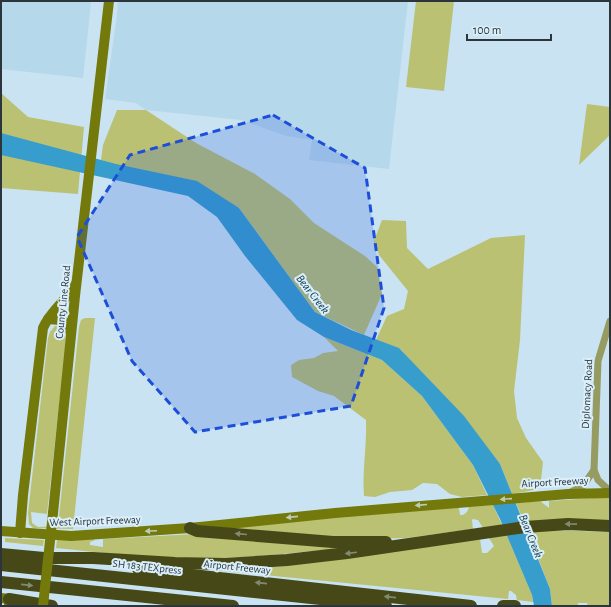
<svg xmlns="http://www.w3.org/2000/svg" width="611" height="607" font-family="'Alegreya Sans',sans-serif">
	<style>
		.built { fill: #b6d8eb }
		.green { fill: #bac172 }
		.water { fill: #379dcd }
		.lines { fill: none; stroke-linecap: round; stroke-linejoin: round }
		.street { stroke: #969b61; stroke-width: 7 }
		.secondary { stroke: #74790b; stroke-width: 10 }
		.highway { stroke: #464917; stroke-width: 12 }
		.secondary-bridge { stroke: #74790b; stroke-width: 10 }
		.oneway { fill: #bcccb3 }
		.oneway2 { fill: #828b72 }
		.marked { fill: #1d4ed8; fill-opacity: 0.2; stroke: #1d4ed8; stroke-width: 3; stroke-dasharray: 8 5; stroke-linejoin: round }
		.labels { text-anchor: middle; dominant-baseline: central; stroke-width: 4; stroke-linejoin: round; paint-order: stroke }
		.street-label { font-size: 11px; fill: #2b353b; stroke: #dbeffb }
		.water-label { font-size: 12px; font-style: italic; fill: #0c384c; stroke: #dbeffb }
	</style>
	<rect width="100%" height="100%" fill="#c9e3f2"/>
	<g class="built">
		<path d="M1,1H87L91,3L83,78L1,69Z"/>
		<path d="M118,1H408L389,169L309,160L312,140L286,136L241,120L146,110L136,103L105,99L117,15Z"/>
	</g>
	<g class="green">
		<path d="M416,1H454L444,91L406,87Z"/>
		<path d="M1,93L28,117L84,127L78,194L1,188Z"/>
		<path d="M587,104L610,107V135L579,165Z"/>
		<path d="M117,110H146L196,143L255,174L290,199L314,223L365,256L377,267L382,294L364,335L315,312L239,208L101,160L103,145Z"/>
		<path d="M382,220L406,221L407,248L428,269L491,238L525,235L520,340L514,391L517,418L526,438L543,462L541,480L534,490L512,494L500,464L401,350L376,340L387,316L404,309L408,291L379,255L374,241Z"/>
		<path d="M85,318H95L73,529L33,528L29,524L28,513L48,338L50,332L55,326H60L65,331L66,343L47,514L31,512L32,523L38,527L58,526L79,327L81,320Z"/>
		<path d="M324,337L382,360L422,396L473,465L487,495L462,497L450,494L437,484L423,483L412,490L390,492L375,497L364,496C362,471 367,446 366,420L334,396L318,391L292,377L291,365L299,360L314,358L323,353L338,351Z"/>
		<path d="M610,497V521L524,522L516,503L540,501L549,508V501Z"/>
		<path d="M493,505L502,525L483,528L478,520L473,519L472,520L473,529L406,538L364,539L235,529L237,525L454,507L459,508L460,515H463L467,512L469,507Z"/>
		<path d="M552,530L610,532V606H588L587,603H578V606L552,605L550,589L528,532Z"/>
		<path d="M196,534L338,547L337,549C290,553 243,559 197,558C150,558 103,553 56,548L57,540L94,539L95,540L90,542V545L103,547V539Z"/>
		<path d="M507,535L532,595L533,602L517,600L516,595L511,591H509L508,599L212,570L275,567L480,539L482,553H487L494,546L489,538Z"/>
		<path d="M5,538L44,540L43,546L5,542Z"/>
	</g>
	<path class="water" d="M1,133L116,164L197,181L239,208L315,312L351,330L399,348L464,416L500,464L550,589L552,606H534L532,595L500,519L473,465L422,396L382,360L324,337L297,320L245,256L217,217L188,196L1,155Z"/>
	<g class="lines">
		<g class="street">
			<path d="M594,470L598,480L610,491"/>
			<path d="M571,492L583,486L594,470L598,361L610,321"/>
		</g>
		<g class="secondary">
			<path d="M48,319L60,320L67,323L71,333"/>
			<path d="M53,513L75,296L109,1"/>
			<path d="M1,531L71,536L190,528L335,513L568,494L610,493"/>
			<path d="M20,533L23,495L43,328C50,311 66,301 75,285"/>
			<path d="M1,598L9,599V606"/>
		</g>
		<g class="highway">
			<path d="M190,528L197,531L333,542H386"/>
			<path d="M1,554L44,558"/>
			<path d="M37,558H93L175,563L225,564L287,560L347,553L525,527L568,524L610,526"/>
			<path d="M1,565L386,606"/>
			<path d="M138,569L471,606"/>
			<path d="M1,582L233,606"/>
			<path d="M9,599L52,606"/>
			<path d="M503,606H515"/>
		</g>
		<path class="secondary-bridge" d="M43,606L53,513"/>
	</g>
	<defs><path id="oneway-solid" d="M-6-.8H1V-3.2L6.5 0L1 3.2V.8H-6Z"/></defs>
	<g class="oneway">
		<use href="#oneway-solid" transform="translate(506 499) rotate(176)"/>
		<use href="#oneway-solid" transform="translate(421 505) rotate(175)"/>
		<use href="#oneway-solid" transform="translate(292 517) rotate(174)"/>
		<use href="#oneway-solid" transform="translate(151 531) rotate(177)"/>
	</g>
	<g class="oneway2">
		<use href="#oneway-solid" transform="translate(571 524) rotate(-179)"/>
		<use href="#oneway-solid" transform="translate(241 534) rotate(-175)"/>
		<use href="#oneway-solid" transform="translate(351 553) rotate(173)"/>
		<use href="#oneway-solid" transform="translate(261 583) rotate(-174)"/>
		<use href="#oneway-solid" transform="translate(27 585) rotate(6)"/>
		<use href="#oneway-solid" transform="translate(390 597) rotate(-174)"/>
	</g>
	<path class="marked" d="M273,115L365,168L384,308L351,406L195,432L132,361L77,237L130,155Z"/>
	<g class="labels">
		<g class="street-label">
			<text transform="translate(63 302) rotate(-84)">County Line Road</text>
			<text transform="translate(587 394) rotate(-87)">Diplomacy Road</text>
			<text transform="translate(555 482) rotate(-3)">Airport Freeway</text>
			<text transform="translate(95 521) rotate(-2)">West Airport Freeway</text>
			<text transform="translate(147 567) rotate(6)">SH 183 TEXpress</text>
			<text transform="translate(237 567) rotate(6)">Airport Freeway</text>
		</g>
		<g class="water-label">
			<text transform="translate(313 294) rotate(52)">Bear Creek</text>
			<text transform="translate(531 536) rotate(68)">Bear Creek</text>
		</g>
	</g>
	<rect width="611" height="607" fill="none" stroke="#2b353b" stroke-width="4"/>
	<path d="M467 34v6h84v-6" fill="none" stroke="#2b353b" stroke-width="2"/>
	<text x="473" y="34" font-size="12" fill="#2b353b" stroke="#dbeffb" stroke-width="3" paint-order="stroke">100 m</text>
</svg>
